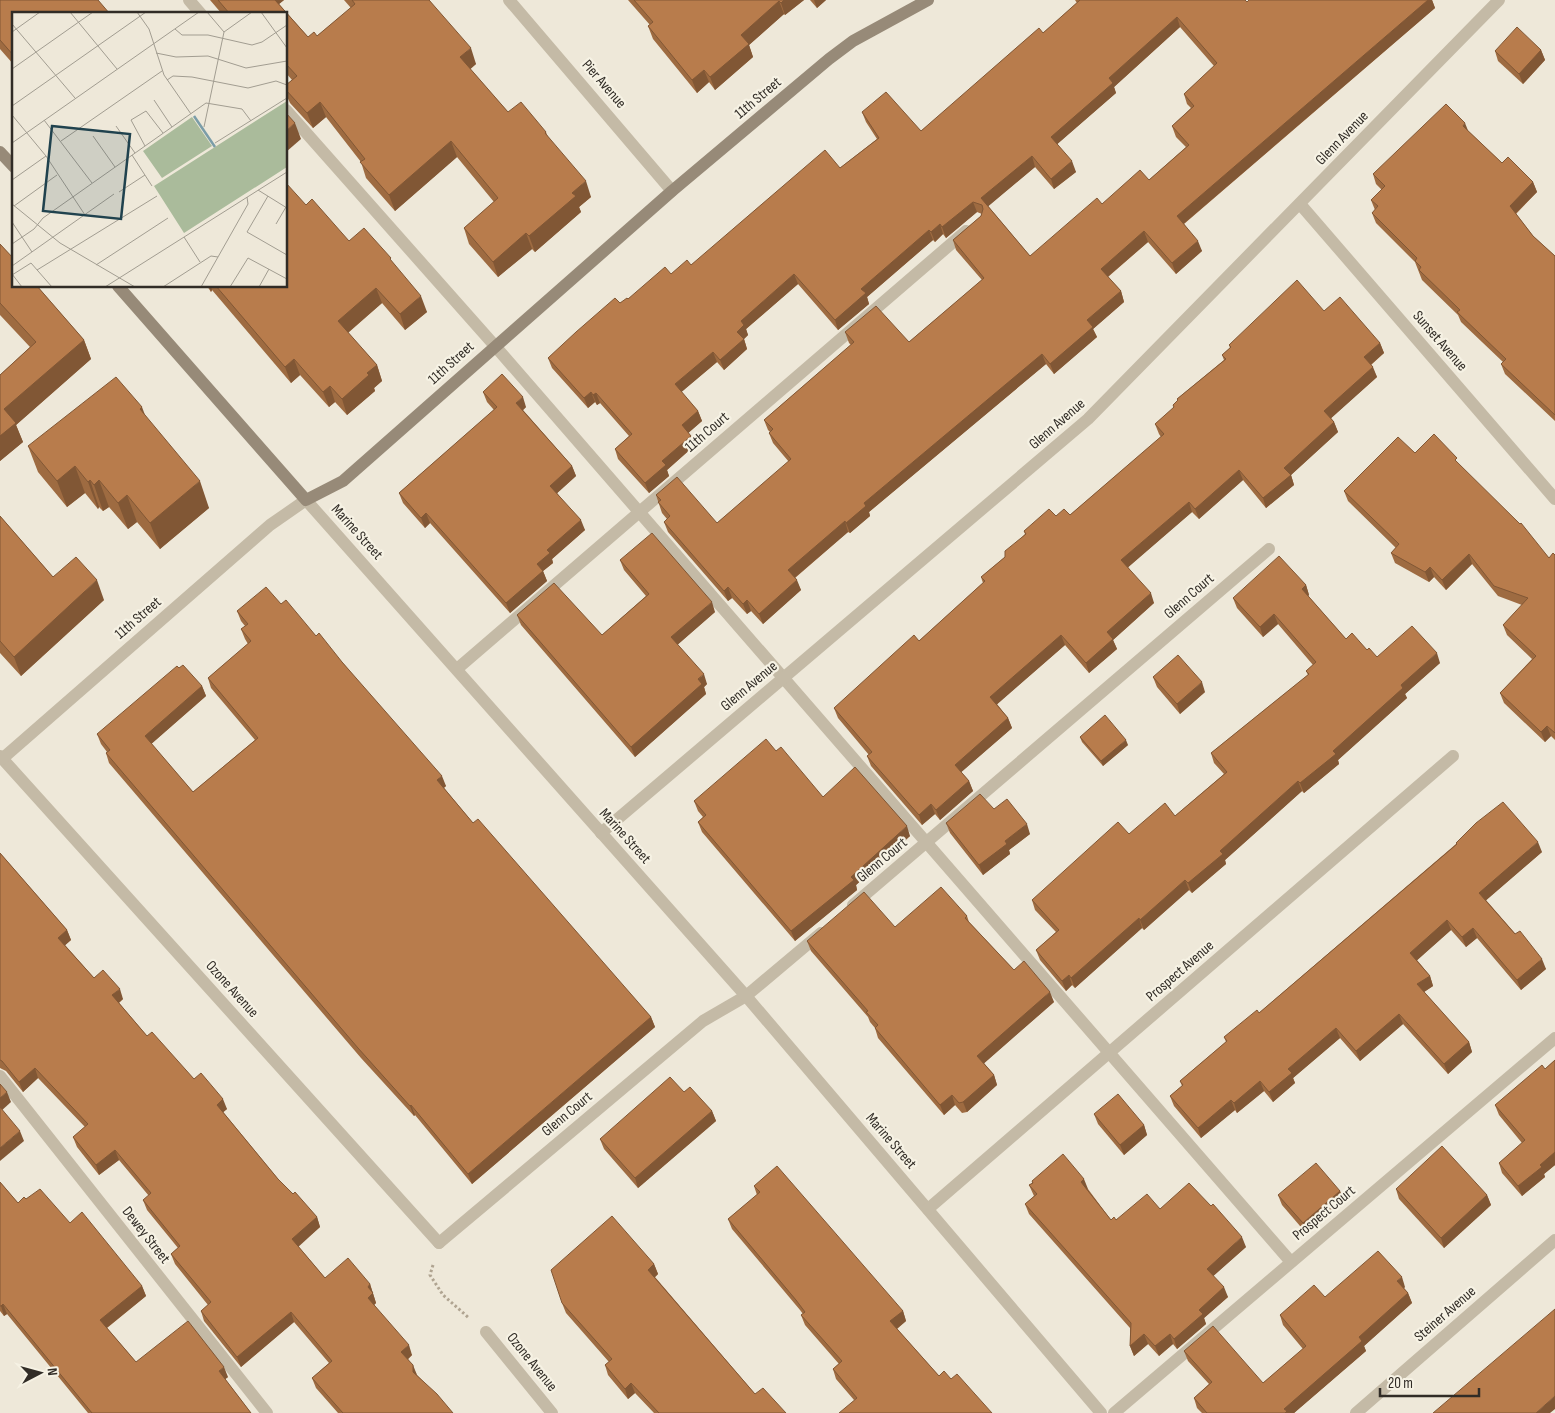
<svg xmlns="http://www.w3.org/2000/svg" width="1555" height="1413" font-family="'Sofia Sans Condensed',sans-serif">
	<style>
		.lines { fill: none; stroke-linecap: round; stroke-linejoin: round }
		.path { stroke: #b0a491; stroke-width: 3; stroke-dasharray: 2.5 2.5; stroke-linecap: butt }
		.lane { stroke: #c4baa6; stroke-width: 12 }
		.street { stroke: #c4baa6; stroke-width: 12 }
		.secondary { stroke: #978a78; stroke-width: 12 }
		.wall { fill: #9e6b41; fill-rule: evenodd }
		.shaded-wall { fill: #815735 }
		.building { fill: #b87c4c; stroke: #815735; fill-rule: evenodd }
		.labels { text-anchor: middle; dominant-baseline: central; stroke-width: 4.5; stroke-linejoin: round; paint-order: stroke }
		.street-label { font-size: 15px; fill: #312c26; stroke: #f6f2e4 }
		.inset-river { fill: none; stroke: #7b9da8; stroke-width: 2.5 }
		.inset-road { fill: none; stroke: #a29d91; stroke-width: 1 }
		.view { fill: #20424e; fill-opacity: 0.15; stroke: #20424e; stroke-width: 2.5 }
		.inset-edge { fill: none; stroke: #312c26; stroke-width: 2.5 }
	</style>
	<rect width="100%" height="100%" fill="#eee8d9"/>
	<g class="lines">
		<path class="path" d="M433,1265L430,1275L443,1295L469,1318"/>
		<g class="lane">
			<path d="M189,0L201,14"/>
			<path d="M286,110L495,346L1291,1262"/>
			<path d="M457,669L966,231"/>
			<path d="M853,905L1269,549"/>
			<path d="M0,1076L267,1413"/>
			<path d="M439,1243L703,1021L746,996L821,933"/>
			<path d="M1114,1413L1555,1038"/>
		</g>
		<g class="street">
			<path d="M509,0L672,191"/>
			<path d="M1300,204L1555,499"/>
			<path d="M0,756L439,1243"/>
			<path d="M2,759L270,525L306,500L746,996L1101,1413"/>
			<path d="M601,833L1088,419L1499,0"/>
			<path d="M928,1209L1453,756"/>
			<path d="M486,1332L552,1413"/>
			<path d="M1356,1413L1555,1240"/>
		</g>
		<g class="secondary">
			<path d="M0,152L14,167"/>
			<path d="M118,286L306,500L343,481L672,191L829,59L853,41L928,0"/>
		</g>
	</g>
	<g class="wall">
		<path d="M0,0L14,14V65L0,49Z"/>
		<path d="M210,0H284L279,4L308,37L317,36L351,8L344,0H429L476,64L470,69L508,112L546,132L548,137L591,197L579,207L581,212L535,252L532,249L498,277L469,244L464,228L494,202L457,157L395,211L366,178L361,162L326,117L313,128L290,103L286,94V85L292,80L286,73V14H222Z"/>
		<path d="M628,0H804L785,15L784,14L749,45L753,57L715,90L709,82L697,93L653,39L648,26L650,25Z"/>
		<path d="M810,0H826L817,8Z"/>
		<path d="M1075,0H1245L1247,2L1340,0H1432L1435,8L1184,224L1202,251L1176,274L1148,242L1108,277L1121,291L1124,302L1093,329L1097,337L1054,374L1046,364L869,512L870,516L850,533L848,532L795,578L801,590L763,624L751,611L747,614L732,598L728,601L668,532L664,522L667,519L662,513L656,495L717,523L789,462L773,443L769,433L770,432L768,430L764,420L851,345L849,343L845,332L909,342L982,280L956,250L953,240L981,216L982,214L977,212L946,238L943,234L935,242L933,240L867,297L869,304L838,330L798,284L746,329L748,335L744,339L747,349L724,370L717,362L681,392L698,411L702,421L688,433L691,436L694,446L667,470L669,476L649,493L618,459L615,449L629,436L600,403L597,405L595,402L588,408L552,368L548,358L620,303L628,299L671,274L691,265L840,168L877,139L866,122L862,112L921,131L1043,33L1077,3ZM1180,27L1214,66L1184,94L1187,104L1191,108L1172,126L1176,137L1186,147L1149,180L1102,204L1030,256L988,206L1035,167L1054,189L1076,172L1057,144L1116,93L1114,87Z"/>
		<path d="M1541,50L1545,60L1523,84L1498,61L1495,51Z"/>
		<path d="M1468,131L1502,163L1533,182L1537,192L1516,214L1533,236L1555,256V421L1505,374L1501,364L1503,362L1461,322L1458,315L1422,280L1415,262L1376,223L1372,213L1375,210L1371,200L1382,190L1376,184L1373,174Z"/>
		<path d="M306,205L349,241L393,263L427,312L405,330L382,303L348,333L377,365L382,381L374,388L375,391L347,415L335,402L329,407L300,375L291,383L212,290L211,292L207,286H286Z"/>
		<path d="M0,244L84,340L91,359L16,425L23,442L0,461V375L30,347L0,315Z"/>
		<path d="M1324,311L1380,343L1384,353L1371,365L1377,377L1331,418L1334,422L1338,432L1291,475L1294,485L1266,508L1243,480L1199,519L1192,512L1128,567L1154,603L1113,640L1117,649L1089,673L1065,645L997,704L1008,718L1012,728L961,772L969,781L973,791L940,820L935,814L922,825L871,766L867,756L869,755L838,718L834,708L919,641L983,583L981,577L1005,557L1025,534L1024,531L1056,516L1070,515L1161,437L1159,434L1155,424L1174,408L1173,405L1178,401L1177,399L1224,360L1222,355L1230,348L1229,345Z"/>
		<path d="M483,392L526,407L523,410L572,466L576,476L557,493L585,530L552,559L553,563L543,571L547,581L510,613L430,523L425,528L403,503L399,493L494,410L487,402Z"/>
		<path d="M146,417L209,508L160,549L137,522L128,529L109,507L103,511L99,507L98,509L85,493L67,507L38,472L28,446Z"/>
		<path d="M1459,464L1549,558L1555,555V740L1551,736L1545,742L1504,703L1500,693L1532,659L1507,635L1503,625L1522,605L1498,596L1472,564L1446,590L1434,577L1429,582L1395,563L1391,553L1396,548L1348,501L1344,491Z"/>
		<path d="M0,516L53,577L104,600L21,676L0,653Z"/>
		<path d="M620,560L715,612L677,645L707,684L704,687L706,694L635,757L521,625L517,615L602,635L646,596L624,570Z"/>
		<path d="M1306,585L1309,595L1308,596L1346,639L1367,650L1377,657L1440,663L1405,694L1407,698L1338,760L1339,764L1304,793L1302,791L1225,860L1226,864L1192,893L1189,890L1144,930L1142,928L1075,988L1072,985L1066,991L1040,960L1036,950L1056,932L1035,910L1032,900L1129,834L1175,816L1224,774L1214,763L1211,753L1308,675L1306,671L1313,665L1278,624L1263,637L1237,608L1233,598Z"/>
		<path d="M281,604L316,636L342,662L446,786L444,788L473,823L651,1017L655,1027L472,1184L415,1115L414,1116L361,1058L109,763L106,753L107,752L101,744L97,734L202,686L206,696L151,744L193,792L255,740L211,688L208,678L248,644L245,639L241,629L245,626L241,621L237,611Z"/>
		<path d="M1153,677L1205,692L1180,714L1157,687Z"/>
		<path d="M1080,737L1128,745L1103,766L1082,742Z"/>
		<path d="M776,751L823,797L910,836L856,885L857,890L795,941L702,832L698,822L703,817L698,811L694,801Z"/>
		<path d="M994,809L1030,834L1009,850L1010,854L983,875L950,833L946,823Z"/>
		<path d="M1456,843L1542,852L1486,900L1546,969L1521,990L1477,938L1466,947L1451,930L1417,960L1430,976L1433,986L1424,992L1469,1042L1472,1052L1448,1074L1403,1024L1360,1061L1340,1038L1293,1078L1295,1083L1273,1102L1264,1091L1237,1113L1235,1110L1201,1138L1174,1106L1170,1096L1182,1086L1180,1081L1226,1042L1224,1037L1259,1013L1456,844Z"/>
		<path d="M0,853L67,930L71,940L65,945L94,978L123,999L119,1003L147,1036L227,1109L223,1112L278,1179L317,1217L320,1227L298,1246L325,1278L370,1284L376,1303L374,1305L412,1355L408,1359L417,1375L453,1413H338L316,1388L312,1378L329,1363L294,1322L241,1367L204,1321L201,1311L208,1305L175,1264L171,1254L178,1248L147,1210L143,1200L149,1196L119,1160L99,1175L77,1147L73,1137L85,1127L38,1078L23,1092L6,1071L0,1068Z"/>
		<path d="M967,916L969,922L1014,970L1054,1002L984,1063L994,1075L997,1085L967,1112L962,1113L955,1105L944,1115L878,1038L875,1028L870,1022L868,1017L811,951L807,941Z"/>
		<path d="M1555,1060V1165L1544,1174L1545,1177L1522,1196L1502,1173L1499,1163L1522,1143L1499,1115L1495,1105L1545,1069Z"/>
		<path d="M684,1092L712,1111L716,1121L638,1188L604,1149L600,1139Z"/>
		<path d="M1094,1114L1144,1125L1147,1135L1124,1155L1098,1124Z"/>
		<path d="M1032,1181L1088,1189L1111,1220H1116L1160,1209L1246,1247L1213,1276L1228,1297L1204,1318L1206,1324L1177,1349L1173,1344L1159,1356L1148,1344L1134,1356L1130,1346V1328L1029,1214L1025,1204L1034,1196L1029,1185L1032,1183Z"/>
		<path d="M0,1182L18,1203L26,1199L70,1223L142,1286L146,1296L107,1328L136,1362L228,1377L225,1379L251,1413H88L7,1314L4,1316L0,1311Z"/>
		<path d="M754,1186L903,1311L906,1321L897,1329L939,1376L951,1379L854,1400L836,1379L833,1369L839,1364L805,1325L801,1315L803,1314L800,1310L732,1229L728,1219L757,1195Z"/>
		<path d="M1396,1189L1487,1195L1491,1205L1444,1248L1399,1199Z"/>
		<path d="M1340,1191L1344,1201L1306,1233L1282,1205L1278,1195Z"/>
		<path d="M654,1264L658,1274L655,1277L755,1394L786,1413H654L635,1393L628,1399L608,1375L605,1365L609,1362L566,1313L562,1303Z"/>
		<path d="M1405,1287L1404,1288L1408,1293L1412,1303L1364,1346L1366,1351L1294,1413H1202L1197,1408L1194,1398L1209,1384L1188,1361L1184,1351L1263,1383L1303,1349L1283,1325L1280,1315L1325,1297Z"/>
	</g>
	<g class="shaded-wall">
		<path d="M271,0H284L274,8Z"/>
		<path d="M784,0H804L785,15L781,3Z"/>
		<path d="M814,0H826L817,8Z"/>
		<path d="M1428,0H1432L1435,8L1181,226L1177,216Z"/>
		<path d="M779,1L784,14L749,45L753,57L715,90L710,77L741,35Z"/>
		<path d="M1177,17L1180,27L1114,87L1116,93L1054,147L1051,137L1109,78Z"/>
		<path d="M471,48L476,64L466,73L460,57Z"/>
		<path d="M1541,50L1545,60L1523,84L1519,74Z"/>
		<path d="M704,70L709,82L697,93L692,80Z"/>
		<path d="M320,102L326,117L313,128L307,113Z"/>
		<path d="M295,123L301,139L286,152V131Z"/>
		<path d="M1465,123L1469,133L1463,126Z"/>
		<path d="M451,141L457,157L395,211L389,195Z"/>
		<path d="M1032,156L1035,167L985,209L981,198Z"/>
		<path d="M1072,161L1076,172L1054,189L1051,179Z"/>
		<path d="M586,181L591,197L579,207L581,212L535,252L529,236L572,193Z"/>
		<path d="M1533,182L1537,192L1513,216L1510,206Z"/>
		<path d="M973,202L977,212L946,238L942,227Z"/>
		<path d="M940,224L943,234L935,242L931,232Z"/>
		<path d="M929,230L933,240L867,297L869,304L838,330L835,320L861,289Z"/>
		<path d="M1144,231L1148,242L1105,279L1101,269Z"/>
		<path d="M526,233L532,249L498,277L493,262Z"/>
		<path d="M1198,241L1202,251L1176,274L1172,263Z"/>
		<path d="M794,274L798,284L746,329L748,335L744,339L747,349L724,370L720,360L737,332L741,321Z"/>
		<path d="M209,286H211L212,290L211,292Z"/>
		<path d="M376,288L382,303L344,336L338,321Z"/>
		<path d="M1121,291L1124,302L1093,329L1097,337L1054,374L1050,364L1087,320Z"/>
		<path d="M421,296L427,312L405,330L400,314Z"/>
		<path d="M84,340L91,359L16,425L23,442L0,461V436L4,409Z"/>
		<path d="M1380,343L1384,353L1368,367L1364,357Z"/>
		<path d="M713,352L717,362L678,395L675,384Z"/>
		<path d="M1042,354L1046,364L869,512L870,516L850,533L846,523L864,503Z"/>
		<path d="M294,359L300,375L291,383L285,367Z"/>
		<path d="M377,365L382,381L374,388L375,391L347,415L342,399L367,373Z"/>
		<path d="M1373,367L1377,377L1328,421L1324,411Z"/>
		<path d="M330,386L335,402L329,407L323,392Z"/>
		<path d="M591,392L595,402L588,408L584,398Z"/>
		<path d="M596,393L600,403L597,405L593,395Z"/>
		<path d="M523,397L526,407L520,413L516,403Z"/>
		<path d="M142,407L152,434L140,409Z"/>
		<path d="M698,411L702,421L686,435L682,425Z"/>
		<path d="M1334,422L1338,432L1291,475L1294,485L1266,508L1263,498L1284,468Z"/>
		<path d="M691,436L694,446L667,470L669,476L649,493L645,483L662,461Z"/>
		<path d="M75,466L85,493L67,507L57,481Z"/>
		<path d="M572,466L576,476L554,496L550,486Z"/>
		<path d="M1239,470L1243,480L1199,519L1195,509Z"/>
		<path d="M90,480L99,507L98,509L88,482Z"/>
		<path d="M99,480L109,507L103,511L94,485Z"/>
		<path d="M200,481L209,508L160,549L150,523Z"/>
		<path d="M127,495L137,522L128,529L118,503Z"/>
		<path d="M1189,502L1192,512L1125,570L1121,560Z"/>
		<path d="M426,513L430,523L425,528L421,518Z"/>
		<path d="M581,520L585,530L552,559L553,563L543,571L547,581L510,613L506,603L547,550Z"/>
		<path d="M845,521L848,532L792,580L788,570Z"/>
		<path d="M1469,554L1472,564L1446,590L1442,580Z"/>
		<path d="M1430,567L1434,577L1429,582L1425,572Z"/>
		<path d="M97,580L104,600L21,676L14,657Z"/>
		<path d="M797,580L801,590L763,624L759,614Z"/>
		<path d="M1306,585L1309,595L1305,599L1302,589Z"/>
		<path d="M728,587L732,598L728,601L724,591Z"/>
		<path d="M1151,593L1154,603L1113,640L1117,649L1089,673L1086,663L1107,632Z"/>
		<path d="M747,600L751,611L747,614L743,604Z"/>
		<path d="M712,602L715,612L675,647L671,637Z"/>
		<path d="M1274,614L1278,624L1263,637L1260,627Z"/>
		<path d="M1061,635L1065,645L994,707L990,697Z"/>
		<path d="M1437,653L1440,663L1405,694L1407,698L1338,760L1339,764L1304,793L1300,783L1401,685Z"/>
		<path d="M704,674L707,684L704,687L706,694L635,757L631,747Z"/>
		<path d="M1202,682L1205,692L1180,714L1177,704Z"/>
		<path d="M202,686L206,696L149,746L145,736Z"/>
		<path d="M1008,718L1012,728L958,775L955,765Z"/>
		<path d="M1547,726L1551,736L1545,742L1541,732Z"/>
		<path d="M1126,740L1128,745L1103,766L1101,761Z"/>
		<path d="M442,776L446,786L441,790L437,780Z"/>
		<path d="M969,781L973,791L940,820L936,810Z"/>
		<path d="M1298,781L1302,791L1225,860L1226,864L1192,893L1188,883L1220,851Z"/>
		<path d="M931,804L935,814L922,825L919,815Z"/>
		<path d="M1027,824L1030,834L1009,850L1010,854L983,875L979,865L1005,841Z"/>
		<path d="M907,826L910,836L856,885L857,890L795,941L791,931Z"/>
		<path d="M1538,842L1542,852L1483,903L1479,893Z"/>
		<path d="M1185,880L1189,890L1144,930L1140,920Z"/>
		<path d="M1139,918L1142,928L1075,988L1071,978Z"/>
		<path d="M1447,920L1451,930L1414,963L1410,953Z"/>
		<path d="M1473,928L1477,938L1466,947L1462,937Z"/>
		<path d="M67,930L71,940L62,948L58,938Z"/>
		<path d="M1542,959L1546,969L1521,990L1517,980Z"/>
		<path d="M1069,975L1072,985L1066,991L1062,981Z"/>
		<path d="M1430,976L1433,986L1421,994L1417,984Z"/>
		<path d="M120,989L123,999L116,1005L112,995Z"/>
		<path d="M1050,992L1054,1002L981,1066L977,1056Z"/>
		<path d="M1399,1014L1403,1024L1360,1061L1356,1051Z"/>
		<path d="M651,1017L655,1027L472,1184L468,1174Z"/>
		<path d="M1336,1028L1340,1038L1293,1078L1295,1083L1273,1102L1269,1092L1288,1069Z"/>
		<path d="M1469,1042L1472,1052L1448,1074L1444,1064Z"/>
		<path d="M35,1068L38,1078L23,1092L19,1082Z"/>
		<path d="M994,1075L997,1085L967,1112L963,1102Z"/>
		<path d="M1260,1081L1264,1091L1237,1113L1234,1103Z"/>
		<path d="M7,1092L11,1102L0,1112V1098Z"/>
		<path d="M952,1095L955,1105L944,1115L940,1105Z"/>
		<path d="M223,1099L227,1109L220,1115L217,1105Z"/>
		<path d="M1231,1100L1235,1110L1201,1138L1198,1128Z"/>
		<path d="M411,1105L415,1115L414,1116L410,1106Z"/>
		<path d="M712,1111L716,1121L638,1188L635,1178Z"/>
		<path d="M1144,1125L1147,1135L1124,1155L1120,1145Z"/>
		<path d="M20,1131L24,1141L0,1161V1148Z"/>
		<path d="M115,1150L119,1160L99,1175L96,1165Z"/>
		<path d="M1555,1152V1165L1544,1174L1545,1177L1522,1196L1518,1186L1540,1165Z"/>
		<path d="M1084,1179L1088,1189L1085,1192L1081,1182Z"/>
		<path d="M1340,1191L1344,1201L1306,1233L1303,1223Z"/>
		<path d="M1487,1195L1491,1205L1444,1248L1441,1238Z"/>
		<path d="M317,1217L320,1227L296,1249L292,1239Z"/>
		<path d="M1242,1237L1246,1247L1210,1279L1207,1269Z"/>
		<path d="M654,1264L658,1274L652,1280L648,1270Z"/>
		<path d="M1402,1277L1405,1287L1401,1291L1397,1281Z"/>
		<path d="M370,1284L376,1303L371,1308L368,1298V1287Z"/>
		<path d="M142,1286L146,1296L104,1330L100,1320Z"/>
		<path d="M1224,1287L1228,1297L1204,1318L1206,1324L1177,1349L1174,1339L1199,1310Z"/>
		<path d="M1408,1293L1412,1303L1364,1346L1366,1351L1294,1413H1285L1284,1409L1359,1337Z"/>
		<path d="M3,1304L7,1314L4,1316L1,1306Z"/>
		<path d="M903,1311L906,1321L894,1331L890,1321Z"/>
		<path d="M291,1312L294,1322L241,1367L237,1357Z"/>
		<path d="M1144,1334L1148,1344L1134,1356L1130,1346Z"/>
		<path d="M1170,1334L1173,1344L1159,1356L1155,1346Z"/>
		<path d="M409,1345L412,1355L405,1362L401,1352Z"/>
		<path d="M413,1365L417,1375L413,1372Z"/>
		<path d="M224,1367L228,1377L223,1381L219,1371Z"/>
		<path d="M631,1383L635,1393L628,1399L625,1389Z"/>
		<path d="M1555,1396V1409L1550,1413H1536Z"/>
	</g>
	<g class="building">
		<path d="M0,0H98L110,14H14V56L0,40Z"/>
		<path d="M218,0H275L308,37L314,32L317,36L355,4L352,0H429L471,48L460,57L508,112L521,102L546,132L545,133L586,181L572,193L576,196L529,236L526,233L493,262L464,228L498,198L451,141L389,195L360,162L365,159L320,102L307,113L286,90V85L297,76L286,64V14H230Z"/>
		<path d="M634,0H784L781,3L779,1L741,35L749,44L710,77L704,70L692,80L648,26L653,22Z"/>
		<path d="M1080,0H1245L1247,2L1249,0H1428L1177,216L1198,241L1172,263L1144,231L1101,269L1121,291L1087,320L1093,327L1050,364L1042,354L864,503L866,506L846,523L845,521L788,570L797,580L759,614L747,600L743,604L728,587L724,591L664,522L670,516L658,502L661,500L656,495L677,477L717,523L791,459L769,433L773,429L764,420L854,342L845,332L876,306L909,342L984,278L953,240L981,216L983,209L982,205L973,202L942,227L940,224L931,232L929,230L861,289L866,293L835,320L794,274L741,321L744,325L737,332L744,339L720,360L713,352L675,384L698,411L682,425L691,436L662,461L666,465L645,483L615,449L632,434L596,393L593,395L591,392L584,398L548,358L576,332L615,298L620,303L627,298L628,299L665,267L671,274L687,260L691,265L825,150L840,168L879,138L862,112L886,92L921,131L1039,28L1043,33ZM1177,17L1217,63L1184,94L1194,106L1172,126L1189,145L1149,180L1140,170L1102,204L1097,198L1030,256L981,198L1032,156L1051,179L1072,161L1051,137L1113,83L1109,78Z"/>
		<path d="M1517,27L1541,50L1519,74L1495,51Z"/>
		<path d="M1446,104L1465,123L1463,126L1502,163L1508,157L1533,182L1510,206L1533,236L1555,256V415L1501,364L1506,359L1457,312L1460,310L1419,270L1421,267L1415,261L1417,258L1372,213L1378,206L1371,200L1385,186L1373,174Z"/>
		<path d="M286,113L295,123L286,131Z"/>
		<path d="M286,183L306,205L312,199L349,241L364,228L391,258L390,259L421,296L400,314L376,288L338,321L377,365L367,373L369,375L342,399L330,386L323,392L294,359L285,367L216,286H286Z"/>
		<path d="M0,244L14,259V286H37L84,340L4,409L16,423L0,436V375L36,342L0,303Z"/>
		<path d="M1297,280L1324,311L1340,297L1380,343L1364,357L1373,367L1324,411L1334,422L1284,468L1291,475L1263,498L1239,470L1195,509L1189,502L1121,560L1151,593L1107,632L1113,639L1086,663L1061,635L990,697L1008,718L955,765L969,781L936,810L931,804L919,815L867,756L872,752L834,708L914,635L919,641L985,581L981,577L1005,557V551L1026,534L1024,531L1049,509L1056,516L1064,509L1070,515L1164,434L1155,424L1174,407L1173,405L1178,400L1177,399L1226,359L1222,355L1231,347L1229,345Z"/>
		<path d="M502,374L523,397L516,403L572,466L550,486L581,520L547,550L550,553L537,564L543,571L506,603L426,513L421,518L399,493L497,407L483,392Z"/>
		<path d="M116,377L142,407L140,409L200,481L150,523L127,495L118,503L99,480L94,485L90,480L88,482L75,466L57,481L28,446Z"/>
		<path d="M1434,434L1457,458L1455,460L1520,524L1521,523L1549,558L1553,553L1555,555V733L1547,726L1541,732L1500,693L1536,656L1503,625L1528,598L1494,586L1469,554L1442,580L1430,567L1425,572L1391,553L1399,544L1344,491L1398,437L1415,453Z"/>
		<path d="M0,516L53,577L76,557L97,580L14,657L0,641Z"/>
		<path d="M652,533L712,602L671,637L704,674L698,679L702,684L631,747L517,615L554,583L602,635L649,594L620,560Z"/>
		<path d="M1279,556L1306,585L1302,589L1346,639L1352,633L1367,650L1369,648L1377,657L1412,626L1437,653L1401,685L1403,688L1333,751L1336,754L1300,783L1298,781L1220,851L1223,854L1188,883L1185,880L1140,920L1139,918L1071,978L1069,975L1062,981L1036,950L1059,930L1032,900L1118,822L1129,834L1165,803L1175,816L1227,772L1211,753L1309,674L1306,671L1316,662L1274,614L1260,627L1233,598Z"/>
		<path d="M266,587L281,604L286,600L316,636L319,633L342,662L442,776L437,780L473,823L478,819L651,1017L468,1174L411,1105L410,1106L358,1048L106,753L110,750L97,734L177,666L179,668L183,665L202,686L145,736L193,792L258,738L208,678L251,641L241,629L248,624L237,611Z"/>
		<path d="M1178,655L1202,682L1177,704L1153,677Z"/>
		<path d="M1105,715L1126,740L1101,761L1080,737Z"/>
		<path d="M766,739L776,751L781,747L823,797L855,767L907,826L851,877L854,880L791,931L698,822L706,815L694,801Z"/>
		<path d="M980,794L994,809L1007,799L1027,824L1005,841L1007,844L979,865L946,823Z"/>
		<path d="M1503,802L1538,842L1479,893L1515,934L1520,931L1542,959L1517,980L1473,928L1462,937L1447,920L1410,953L1430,976L1417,984L1469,1042L1444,1064L1399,1014L1356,1051L1336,1028L1288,1069L1292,1073L1269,1092L1260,1081L1234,1103L1231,1100L1198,1128L1170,1096L1183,1085L1180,1081L1227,1041L1224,1037L1257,1010L1259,1013L1457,844L1456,843L1476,823Z"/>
		<path d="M0,853L67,930L58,938L94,978L103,970L120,989L112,995L147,1036L152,1032L194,1079L201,1073L223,1099L217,1105L278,1179L293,1194L295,1192L317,1217L292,1239L325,1278L348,1258L370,1284L368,1287L373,1293L368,1298L409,1345L401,1352L413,1365V1372L437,1394L453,1413H343L312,1378L332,1361L291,1312L237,1357L201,1311L211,1302L171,1254L180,1246L143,1200L151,1193L115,1150L96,1165L73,1137L88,1124L35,1068L19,1082L2,1061L0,1060Z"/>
		<path d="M941,887L967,916L965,918L1014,970L1024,961L1050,992L977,1056L994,1075L963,1102L959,1103L952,1095L940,1105L875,1028L878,1025L866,1012L868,1011L807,941L864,892L895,927Z"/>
		<path d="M1555,1060V1152L1540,1165L1542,1167L1518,1186L1499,1163L1525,1140L1495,1105L1542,1065L1545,1069Z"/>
		<path d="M670,1077L684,1092L690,1087L712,1111L635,1178L600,1139Z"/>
		<path d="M0,1084L7,1092L0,1098Z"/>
		<path d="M1118,1094L1144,1125L1120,1145L1094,1114Z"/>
		<path d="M0,1107L20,1131L0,1148Z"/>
		<path d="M1442,1146L1487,1195L1441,1238L1396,1189Z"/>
		<path d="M1063,1154L1084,1179L1081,1182L1111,1220L1114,1217L1116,1220L1147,1194L1160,1209L1189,1183L1211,1206L1213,1204L1242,1237L1207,1269L1224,1287L1199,1310L1203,1314L1174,1339L1170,1334L1155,1346L1144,1334L1130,1346L1131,1323L1025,1204L1037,1194L1029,1185L1033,1183L1032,1181Z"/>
		<path d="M1316,1163L1340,1191L1303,1223L1278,1195Z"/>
		<path d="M777,1166L903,1311L890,1321L939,1376L944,1371L951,1379L957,1374L992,1413H839L857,1398L833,1369L842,1361L801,1315L805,1312L796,1300L728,1219L760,1192L754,1186Z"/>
		<path d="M0,1182L18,1203L24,1197L26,1199L40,1189L70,1223L82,1212L142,1286L100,1320L136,1362L188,1321L224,1367L219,1371L251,1413H92L3,1304L1,1306H0Z"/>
		<path d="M612,1216L654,1264L648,1270L755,1394L763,1388L786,1413H659L631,1383L625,1389L605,1365L612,1359L562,1303L551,1270Z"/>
		<path d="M1378,1251L1402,1277L1397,1281L1408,1293L1359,1337L1362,1341L1284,1409L1287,1411L1285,1413H1207L1194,1398L1212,1382L1184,1351L1213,1326L1263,1383L1306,1346L1280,1315L1314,1285L1325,1297Z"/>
		<path d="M1555,1309V1396L1536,1413H1433Z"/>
	</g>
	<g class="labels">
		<g class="street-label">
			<text transform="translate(604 84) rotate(49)">Pier Avenue</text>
			<text transform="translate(758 98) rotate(-40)">11th Street</text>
			<text transform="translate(1342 138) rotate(-46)">Glenn Avenue</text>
			<text transform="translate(1440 341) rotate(49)">Sunset Avenue</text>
			<text transform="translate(451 363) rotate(-42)">11th Street</text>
			<text transform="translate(1057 424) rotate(-41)">Glenn Avenue</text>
			<text transform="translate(707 432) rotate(-41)">11th Court</text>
			<text transform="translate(357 532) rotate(48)">Marine Street</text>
			<text transform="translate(1189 596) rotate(-41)">Glenn Court</text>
			<text transform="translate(138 618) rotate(-41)">11th Street</text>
			<text transform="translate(749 686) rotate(-40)">Glenn Avenue</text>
			<text transform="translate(625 836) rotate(48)">Marine Street</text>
			<text transform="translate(882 860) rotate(-40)">Glenn Court</text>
			<text transform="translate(1180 971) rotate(-41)">Prospect Avenue</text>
			<text transform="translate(232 989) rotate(48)">Ozone Avenue</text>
			<text transform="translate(567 1114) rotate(-40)">Glenn Court</text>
			<text transform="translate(891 1141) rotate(49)">Marine Street</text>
			<text transform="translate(1324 1213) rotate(-40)">Prospect Court</text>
			<text transform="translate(146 1235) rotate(52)">Dewey Street</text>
			<text transform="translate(1445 1314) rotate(-41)">Steiner Avenue</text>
			<text transform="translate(532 1362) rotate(51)">Ozone Avenue</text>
		</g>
	</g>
	<g transform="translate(12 12)">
		<rect width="275" height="275" fill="#eee8d9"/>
		<path d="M275,89V155L172,221L142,174ZM180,105L200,134L150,166L131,139Z" fill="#aabb9b"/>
		<path class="inset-river" d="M182,104L203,135"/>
		<path class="inset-road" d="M58,0L105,57M125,0L137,17L152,63L179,102M195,0L212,20M249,0L275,36M0,12L63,86M163,17L170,23H196L240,33L250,30L275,13M0,20L28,0M212,20L240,0M144,41L164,45L196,44L234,56L275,49M0,57L81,0M155,68L161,64L180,65L236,76L264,69L275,73M142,88L160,115M0,94L134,0M0,103L34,144L73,203M32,108L80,171M104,114L123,141M192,115L212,20M81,124L103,155M49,129L150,59M0,131L187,0M203,131L275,86M133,134L119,108L134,99L151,121M120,143L140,174M0,168L34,144M246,178L275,196M107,180L133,163M256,184L235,220L275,243M0,192L48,231L123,275M2,194L45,163M0,210L20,240M264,212L274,195M172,225L188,250M0,232L22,217L31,206L194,91L230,97L239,109M84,253L156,206M0,254L102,182M25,258L145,184M0,262L10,275M0,263L19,251L40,275M93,275L275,160M151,275L199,244L206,245M189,275L236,192L235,185M218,275L236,246L275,267M247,275L257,257"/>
		<path class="view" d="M40,114L118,122L109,207L31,199Z"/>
		<rect width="275" height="275" class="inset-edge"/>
	</g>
	<g transform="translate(40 1373) rotate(84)" stroke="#f6f2e4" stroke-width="4" paint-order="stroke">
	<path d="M0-4L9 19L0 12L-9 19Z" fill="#312c26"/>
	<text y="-8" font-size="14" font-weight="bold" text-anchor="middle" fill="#312c26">N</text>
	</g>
	<path d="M1380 1388v8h99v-8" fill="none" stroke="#312c26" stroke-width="2.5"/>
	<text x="1388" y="1388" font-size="15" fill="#312c26" stroke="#f6f2e4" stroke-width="4" paint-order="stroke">20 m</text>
</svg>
